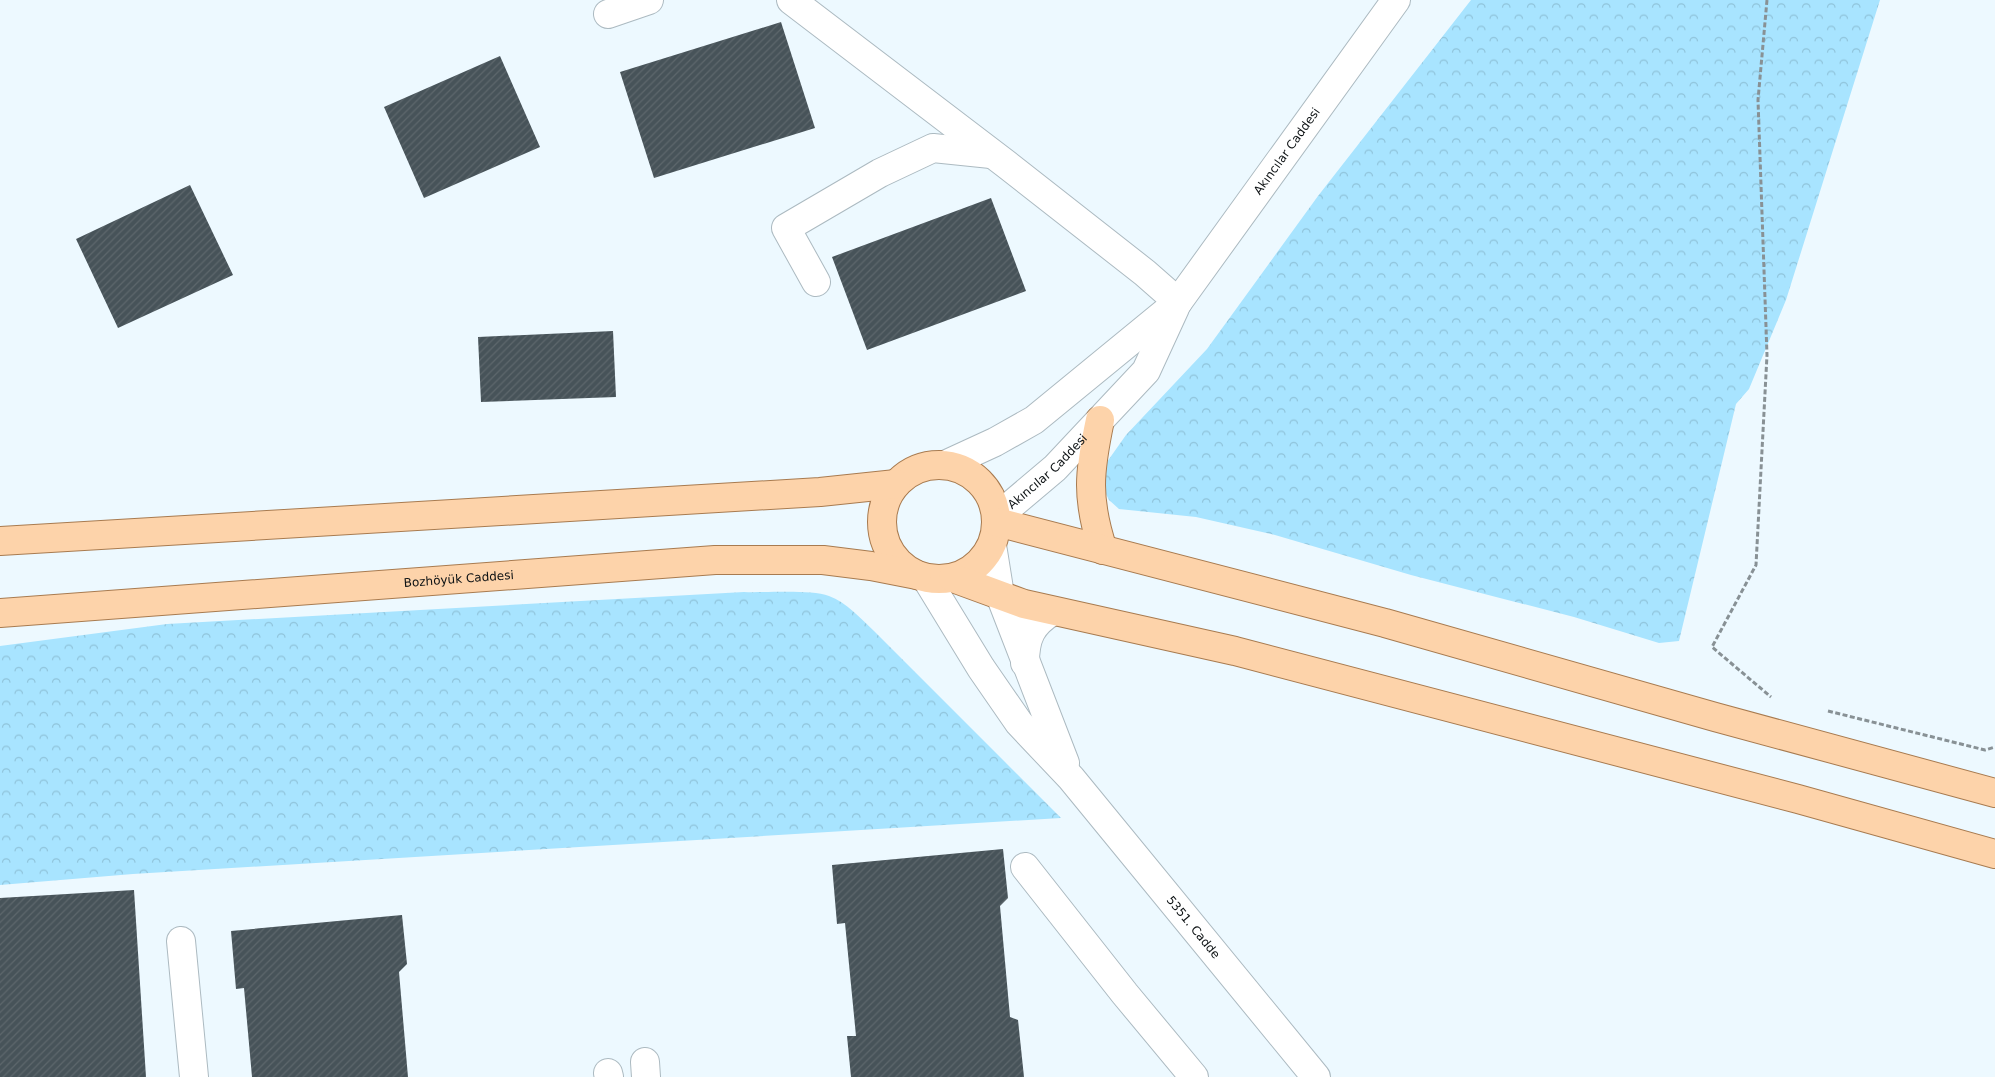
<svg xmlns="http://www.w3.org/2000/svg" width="1995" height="1077" viewBox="0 0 1995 1077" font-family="'DejaVu Sans',sans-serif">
	<defs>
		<pattern id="forest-crowns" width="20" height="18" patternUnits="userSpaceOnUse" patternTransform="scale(1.25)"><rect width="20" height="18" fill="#a8e4ff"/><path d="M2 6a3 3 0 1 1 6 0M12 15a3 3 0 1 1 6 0" fill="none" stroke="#8fc3da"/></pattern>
		<pattern id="building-hatch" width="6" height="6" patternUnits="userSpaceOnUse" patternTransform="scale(1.25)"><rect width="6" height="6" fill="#475359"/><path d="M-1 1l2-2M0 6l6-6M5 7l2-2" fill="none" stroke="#5d676c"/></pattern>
	</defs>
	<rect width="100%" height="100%" fill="#edf9ff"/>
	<!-- forest -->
	<path fill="url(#forest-crowns)" d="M1471 0H1880L1786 300 1749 389 1736 404 1679 641 1659 643 1574 617 1411 575 1275 535 1196 517 1119 509 1109 500 1103 488 1102 469 1126 435 1207 349 1318 196Z
		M744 592C765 593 810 589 829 596 846 602 861 619 874 631L1061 818 133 874 0 885V646L167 624Z"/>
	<!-- building -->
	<path fill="url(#building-hatch)" d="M781 22 815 128 654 178 620 72Z
		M500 56 540 147 424 198 384 107Z
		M190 185 233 275 118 328 76 239Z
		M991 198 1026 291 867 350 832 257Z
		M613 331 616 397 481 402 478 337Z
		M1003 849 1008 898 1000 906 1010 1017 1018 1020 1024 1077H851L847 1036H856L845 923 837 924 832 865Z
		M134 890 146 1077H0V898Z
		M402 915 407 964 399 972 408 1077H252L244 988 236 989 231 931Z"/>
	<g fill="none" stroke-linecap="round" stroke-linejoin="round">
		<!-- minor casing -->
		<g stroke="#acbac1" stroke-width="30">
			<g id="minor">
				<path d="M791 0 1006 164 1145 273 1178 302"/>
				<path d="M608 14 649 0"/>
				<path d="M816 282 786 228 880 173 933 148 991 154"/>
				<path id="s1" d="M945 465 995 442 1034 420 1178 302 1396 0"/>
				<path id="s2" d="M997 517 1055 468 1146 371 1175 308"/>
				<path d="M992 545 1000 595 1065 763"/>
				<path id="s3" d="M926 578 981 668 1019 723 1071 778 1316 1077"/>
				<path d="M1025 663C1025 638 1031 624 1053 611"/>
				<path d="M1025 867 1125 994 1194 1077"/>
				<path d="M181 941 194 1077"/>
				<path d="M645 1062 646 1077"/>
				<path d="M608 1073 609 1077"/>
			</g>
		</g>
		<!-- major casing -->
		<g stroke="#a87b50" stroke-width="30">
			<g id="major">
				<path d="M1100 420C1089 472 1086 498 1103 550"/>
				<circle cx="939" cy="522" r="57"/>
				<path d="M997 522 1385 623 1715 717 1995 793"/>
				<path d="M0 541 820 492 896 484"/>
				<path d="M953 578 1024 604 1235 651 1798 799 1995 854"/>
				<path id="s4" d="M0 613 715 560H823L871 566 917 575"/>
			</g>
		</g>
		<!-- path -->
		<path stroke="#889195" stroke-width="3" stroke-dasharray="5 2.5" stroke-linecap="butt" d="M1767 0 1758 100 1767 355 1756 565 1712 647 1771 697
			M1828 711 1985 750 1995 747"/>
		<!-- minor -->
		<use href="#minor" stroke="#fff" stroke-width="28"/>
		<!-- major -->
		<use href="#major" stroke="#fdd3aa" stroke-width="28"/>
	</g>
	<g text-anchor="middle" stroke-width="5" stroke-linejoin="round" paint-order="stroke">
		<!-- street labels -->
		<g font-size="12" fill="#0b1012" stroke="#fff">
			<text dy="4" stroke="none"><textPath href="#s1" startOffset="472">Akıncılar Caddesi</textPath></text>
			<text dy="4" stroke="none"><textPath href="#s2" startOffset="68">Akıncılar Caddesi</textPath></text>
			<text dy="4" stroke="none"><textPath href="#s4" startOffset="460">Bozhöyük Caddesi</textPath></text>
			<text dy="4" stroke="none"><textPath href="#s3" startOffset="441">5351. Cadde</textPath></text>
		</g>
	</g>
</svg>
